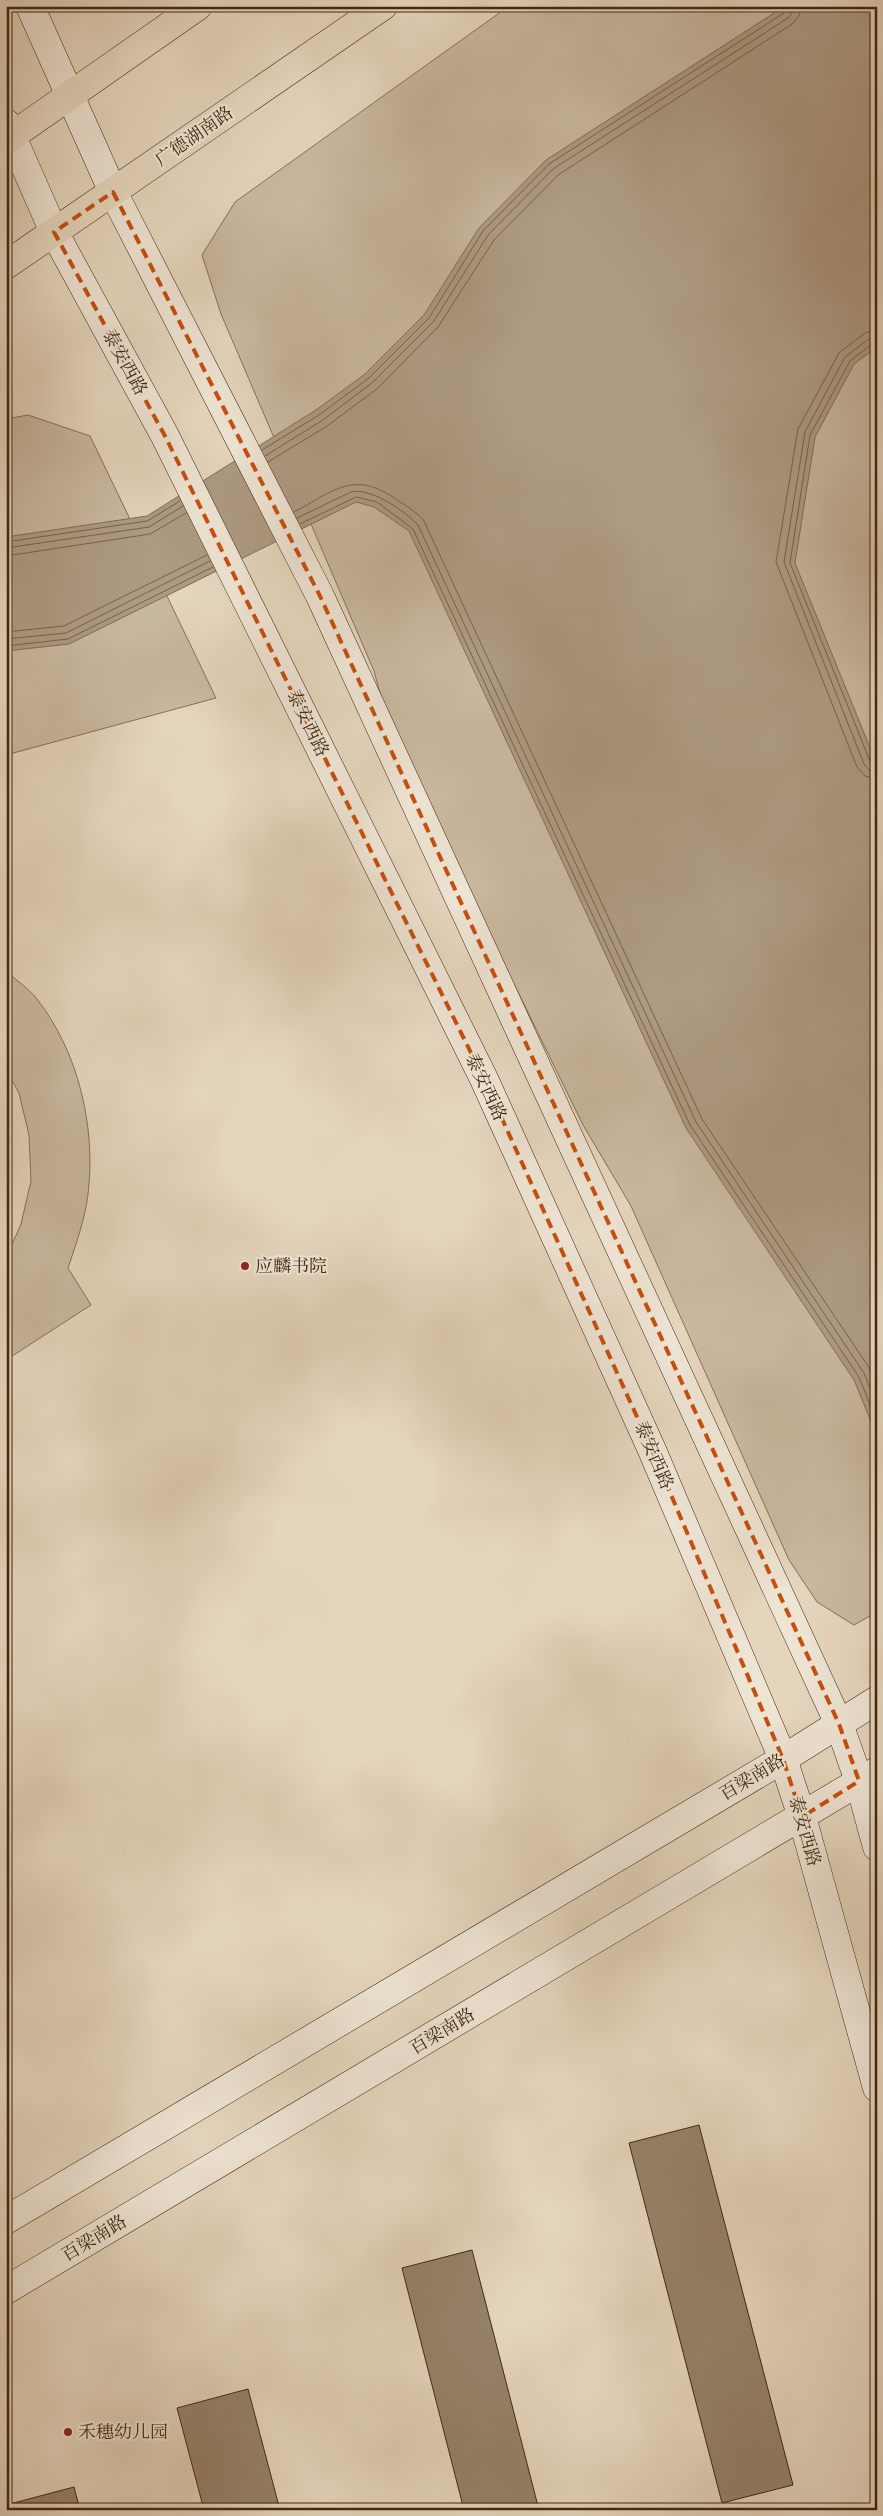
<svg xmlns="http://www.w3.org/2000/svg" width="883" height="2516" viewBox="0 0 883 2516" font-family="'IM FELL Great Primer','Noto Serif SC',serif">
	<rect width="100%" height="100%" fill="#e5d5bd"/>
	<filter id="stains"><feTurbulence type="fractalNoise" baseFrequency=".004" numOctaves="4"/><feColorMatrix values="0 0 0 0 .2 0 0 0 0 .09 0 0 0 0 .02 0 0 0 .5 -.17"/></filter>
	<radialGradient id="worn" r=".72"><stop offset=".6" stop-color="#630" stop-opacity="0"/><stop offset="1" stop-color="#630" stop-opacity=".3"/></radialGradient>
	<!-- green -->
	<path fill="#c9b8a0" stroke="#857058" d="M509 6H877V1612L854 1625 817 1602 789 1560 631 1206 583 1125 390 730 374 671 221 314 202 255 235 202Z
		M28 415 90 436 216 698 6 755V419Z
		M6 971C16 980 29 989 37 999 79 1053 96 1128 88 1194 85 1219 76 1244 68 1268L91 1305 6 1360V1258L21 1224 31 1181 29 1135 19 1093 6 1069Z"/>
	<!-- water -->
	<path fill="#ad9a82" stroke="#826c54" d="M785 6H877V347L854 364 815 437 795 563 877 765V1436L854 1380 686 1128 409 531 374 507 356 502 69 644 6 651V537L147 516 316 410 365 374 424 315 479 228 546 160Z"/>
	<g fill="none" stroke-linecap="round" stroke-linejoin="round">
		<!-- shore -->
		<path stroke="#776149" stroke-width="1" d="M877 329 865 333 839 353 798 429 776 562 857 767 865 776 877 779
			M877 337 869 339 845 357 805 432 784 562 864 764 869 770 877 771
			M877 343 872 344 850 361 810 435 790 563 870 761 877 765
			M262 450 319 415 369 378 429 318 483 231 549 164 784 13 787 6
			M265 456 323 420 373 382 434 321 488 235 553 169 788 18 792 13 793 6
			M268 462 327 426 378 388 438 327 494 240 558 175 792 24 799 16 801 6
			M294 512C334 491 354 469 397 500 406 506 417 512 424 521L702 1119 870 1369 877 1385
			M297 518 351 492C370 487 405 511 418 525L696 1122 864 1373 877 1405
			M300 524 356 497 377 502 413 529 690 1125 859 1377 877 1422
			M6 542 147 521 180 501
			M6 548 149 527 183 506
			M6 556 150 534 186 513
			M6 632 64 626 207 555
			M6 639 66 633 210 561
			M6 646 68 639 213 567"/>
	</g>
	<!-- building -->
	<path fill="#96826a" stroke="#412810" d="M699 2125 793 2485 722 2503 629 2143Z
		M472 2250 539 2510H464L402 2268Z
		M248 2389 280 2510H204L177 2408Z
		M74 2487 80 2510H6V2505Z"/>
	<g fill="none" stroke-linecap="round" stroke-linejoin="round">
		<!-- secondary casing -->
		<g stroke="#412810" stroke-width="29">
			<path id="secondary" d="M30 6 113 192 320 596 839 1724 859 1781 877 1847
				M6 123 54 232 165 436 484 1079 652 1450 783 1759 802 1817 877 2088
				M6 2220 783 1759 877 1700
				M6 2290 877 1771"/>
		</g>
		<!-- primary casing -->
		<g stroke="#412810" stroke-width="29">
			<path id="primary" d="M6 140 198 6
				M6 265 383 6"/>
		</g>
		<!-- secondary -->
		<use href="#secondary" stroke="#eee4d4" stroke-width="28"/>
		<!-- primary -->
		<use href="#primary" stroke="#e5d5bd" stroke-width="28"/>
	</g>
	<!-- marked area -->
	<path fill="none" stroke="#c74f0d" stroke-width="4" stroke-dasharray="10 6" stroke-linejoin="round" d="M113 192 320 596 839 1724 859 1781 802 1817 783 1759 652 1450 484 1079 165 436 54 232Z"/>
	<!-- markers -->
	<g fill="#8f2418" stroke="#eee4d4" stroke-width="2">
		<circle cx="245" cy="1266" r="5"/>
		<circle cx="68" cy="2432" r="5"/>
	</g>
	<g text-anchor="middle" stroke-width="4.5" stroke-linejoin="round" paint-order="stroke">
		<!-- street labels -->
		<g font-size="18" fill="#412810" stroke="#eee4d4">
			<text transform="translate(194 136) rotate(-35)" y="6">广德湖南路</text>
			<text transform="translate(125 362) rotate(61)" y="6">泰安西路</text>
			<text transform="translate(308 723) rotate(64)" y="6">泰安西路</text>
			<text transform="translate(486 1087) rotate(65)" y="6">泰安西路</text>
			<text transform="translate(654 1455) rotate(67)" y="6">泰安西路</text>
			<text transform="translate(752 1777) rotate(-31)" y="6">百梁南路</text>
			<text transform="translate(805 1831) rotate(74)" y="6">泰安西路</text>
			<text transform="translate(442 2031) rotate(-31)" y="6">百梁南路</text>
			<text transform="translate(94 2238) rotate(-31)" y="6">百梁南路</text>
		</g>
		<!-- poi labels -->
		<g font-size="18" fill="#412810" stroke="#eee4d4" text-anchor="start">
			<text x="255" y="1272">应麟书院</text>
			<text x="78" y="2438">禾穗幼儿园</text>
		</g>
	</g>
	<!-- margin -->
	<rect width="883" height="2516" fill="none" stroke="#e5d5bd" stroke-width="25"/>
	<rect x="8" y="8" width="868" height="2501" fill="none" stroke="#412810" stroke-width="2.5"/>
	<rect x="12" y="12" width="858" height="2491" fill="none" stroke="#412810"/>
	<rect width="100%" height="100%" filter="url(#stains)"/>
	<rect width="100%" height="100%" fill="url(#worn)"/>
</svg>
